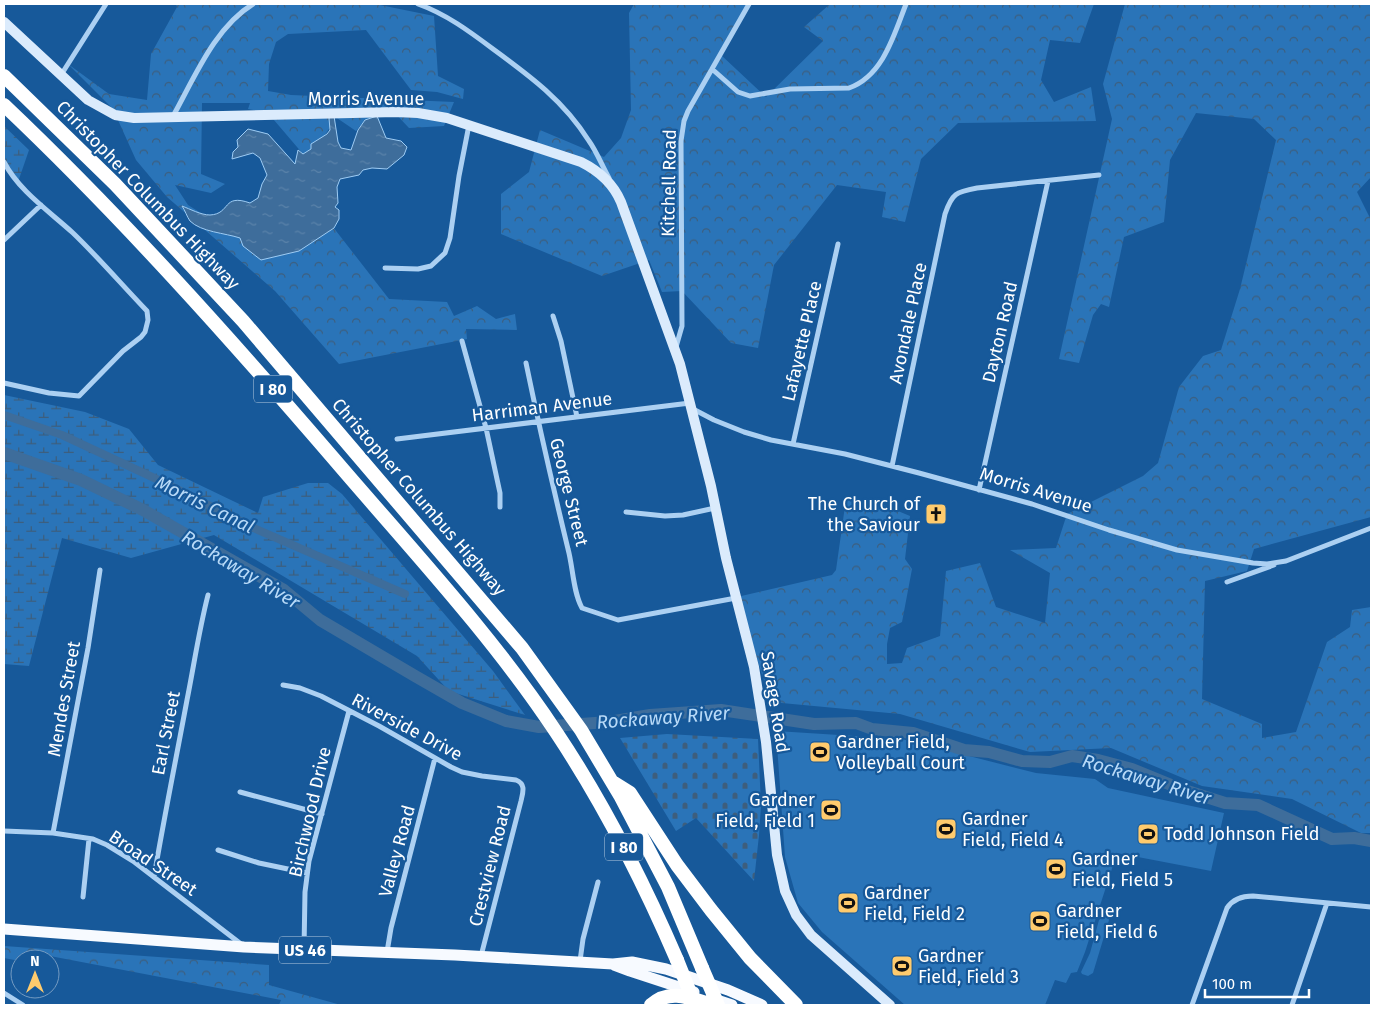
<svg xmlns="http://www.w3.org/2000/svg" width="1375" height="1009" viewBox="0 0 1375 1009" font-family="'Fira Sans',sans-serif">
	<defs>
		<pattern id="forest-crowns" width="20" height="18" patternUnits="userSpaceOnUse" patternTransform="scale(1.25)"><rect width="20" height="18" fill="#2a74b8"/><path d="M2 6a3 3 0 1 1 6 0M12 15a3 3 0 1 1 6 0" fill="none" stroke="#3d5e7d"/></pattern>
		<pattern id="wetland-marsh" width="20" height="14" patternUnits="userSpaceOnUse" patternTransform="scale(1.25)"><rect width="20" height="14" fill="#2a74b8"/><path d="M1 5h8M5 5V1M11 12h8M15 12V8" fill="none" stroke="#3d5e7d"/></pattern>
		<pattern id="cemetery-stones" width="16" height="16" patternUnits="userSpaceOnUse" patternTransform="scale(1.25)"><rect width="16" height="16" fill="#2a74b8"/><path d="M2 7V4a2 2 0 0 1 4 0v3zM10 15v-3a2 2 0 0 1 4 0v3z" fill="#3d5e7d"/></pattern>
		<pattern id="water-ripples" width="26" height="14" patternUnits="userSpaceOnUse" patternTransform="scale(1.25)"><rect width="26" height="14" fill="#3e6d9b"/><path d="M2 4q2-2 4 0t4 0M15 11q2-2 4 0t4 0" fill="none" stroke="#5b83aa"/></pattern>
	</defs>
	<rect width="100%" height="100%" fill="#17599a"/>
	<!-- green -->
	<path fill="#2a74b8" d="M776 731 902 739 1036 773 1095 779 1108 788 1224 813 1211 871 1117 853 1085 952 1077 972 1071 973 1066 983 1055 980 1045 1005H905L822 932 798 903 785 857Z
		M1103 917H1108L1109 920 1093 973 1088 976 1082 974 1081 972 1090 953 1099 920Z"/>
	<!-- forest -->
	<path fill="url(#forest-crowns)" d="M176 4H375L434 16 438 76 464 89 463 99 437 92 411 90 366 30 288 34 276 42 269 64 268 91 291 95 454 102 444 126 409 128 394 112 365 120 356 131 334 116C329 134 319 144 303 154L268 113 248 109 250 103H202L201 174 225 184 211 193 175 185 188 205 212 220 326 218 389 299 447 302 454 316 477 306 496 319 515 314 517 330 466 329 467 339 339 364 275 291 167 197 136 160 113 109 68 64 109 94 147 100 151 54 177 7Z
		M634 4H749L721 55 766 97 823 41 804 27 830 4H1094L1080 43 1050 40 1041 80 1054 102 1091 87 1096 121 958 123 921 159 905 222 882 217 886 192 837 185 774 265 758 348 731 343 682 291 662 292 649 260 602 276 501 234V194L529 172 540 130 604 157 621 138 631 110 629 13Z
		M1125 4H1371V177L1357 192 1371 220V517L1254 549 1247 571 1205 581 1202 699 1262 724V738L1296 732 1327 642 1350 627 1352 610 1371 607 1370 757 1371 758V833H1361L1292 799 1202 786 1111 748 1030 752 900 714 771 702 737 597 832 575 836 570 846 499 881 504 910 516 905 559 912 569 902 622 890 628 887 644V664L902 663 907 648 940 636 946 571 980 563 996 607 1045 623 1050 573 1010 550 1056 548 1067 514 1143 476 1158 463 1179 387 1203 356 1221 350 1240 289 1276 140 1254 119 1196 113 1170 160 1164 222 1124 237 1109 307 1101 304 1093 315 1079 363 1059 359 1112 119 1103 84Z
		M4 946 269 965V985L341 1005H279L281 1000 50 956V959H20V961L4 958Z"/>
	<!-- wetland -->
	<path fill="url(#wetland-marsh)" d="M4 126 29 150 18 182 4 165Z
		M4 395 85 412 129 429 158 465 258 513 263 497 308 483H328L342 494 493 671 525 715 449 691 417 656 214 535 131 558 62 538 29 666 4 664Z"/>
	<!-- cemetery -->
	<path fill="url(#cemetery-stones)" d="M667 734 758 739 761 806 759 835 754 881 696 818 676 831 620 738Z"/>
	<!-- water -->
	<path fill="url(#water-ripples)" stroke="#9eccf4" d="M334 116 338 142 341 148 351 150 358 130 365 120 377 116 386 138 401 141 407 147 404 155 387 169 372 168 363 170 359 175 340 179 337 187 338 203 335 207 339 210V219L334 228 299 251 261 260 243 246 240 238C225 233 201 232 190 221 187 217 185 210 182 206 190 209 201 215 210 215 231 214 222 193 250 203L258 198 262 184 267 175 260 158 253 153 232 159 233 152 238 147 237 140 248 129 268 134 295 164 298 150 303 154 311 149V144L327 134 330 130 329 118Z"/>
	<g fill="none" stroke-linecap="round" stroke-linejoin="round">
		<!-- canal -->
		<path stroke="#3e6d9b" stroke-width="8" d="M4 415 62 435 165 483 258 530 405 594"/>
		<!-- river -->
		<path stroke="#3e6d9b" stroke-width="12" d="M4 453 81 480 143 510 284 590 320 620 415 676 462 703 506 721 539 727 609 722 650 715 721 710 814 724 856 723 872 729 913 733 964 750 989 752 1022 761 1050 762 1072 756 1098 760 1132 769 1181 789 1225 803 1258 805 1332 839 1354 838 1371 841"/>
		<!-- street -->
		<path stroke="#acd0f2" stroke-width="5" d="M418 4C446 14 469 31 493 49 530 76 564 101 589 141 597 152 602 166 609 178
			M712 69 738 92 750 96 790 89 849 88C883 76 894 35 906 4
			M61 75 106 4
			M172 118C194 79 214 28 253 4
			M4 162C19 191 49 211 73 233 99 258 122 285 147 311L148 320 145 332 141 337 123 351 79 396 49 393 4 383
			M4 240 41 205
			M385 268 418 269 431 266 445 253 450 238 459 176 469 125
			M553 316 561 341 577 417
			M462 341 486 428 500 493V507
			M676 347 682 326 681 141 684 121 688 111 749 4
			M526 363C539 426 553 487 568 549 573 567 573 592 582 608L618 620 736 598
			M693 409 714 420 744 432 771 440 845 454 919 473 1032 504 1109 530 1177 550 1253 563 1267 564 1286 561 1371 528
			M397 439 690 403
			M793 444 838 244
			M892 466 945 214C952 193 956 192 977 188L1099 175
			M979 490 1048 181
			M626 512 665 516 683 515 715 508
			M1227 582 1274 565
			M283 685 300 688 321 696 379 726 451 767 462 772 482 776 516 780C526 784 523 792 521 801L481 956
			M240 792 322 814
			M4 831 53 833 93 839 107 845 133 861 241 944
			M53 833 88 648 100 570
			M218 850 259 863 307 873
			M154 877C164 818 176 759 187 700 194 665 199 630 208 595
			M83 897 89 839
			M304 949 305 892 309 861 349 711
			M387 952 391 928 435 758
			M580 961 583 939 598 882
			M4 993 23 1005
			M1192 1005 1227 908C1233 899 1242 896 1253 896L1371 907
			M1292 1005 1327 903"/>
		<!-- secondary -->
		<path stroke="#dbebfc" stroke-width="10" d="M4 22 88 100 115 115 134 118 396 112 418 113 447 118 581 162C599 171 613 183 621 202L680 364 711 486 726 558 754 667 766 742 777 855 785 891 796 915 811 935 890 1005"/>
		<!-- primary -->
		<path stroke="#f7faff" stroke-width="11" d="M4 929 244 947 455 955 613 964 632 962 666 969 728 990 762 1005
			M614 965 630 971 694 992
			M711 998 732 1005"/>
		<!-- highway -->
		<path stroke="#fff" stroke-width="14" d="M4 76 115 184 243 321 522 648 581 730 621 797 668 887 702 968
			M4 105C121 216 228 336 334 459 410 548 491 634 556 732 604 804 643 881 677 960
			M614 783 630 793 677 865 711 910 750 958 796 1005
			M651 1005C670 988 690 998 712 1005"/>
		<!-- highway-bridge -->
		<path stroke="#fff" stroke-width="14" d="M677 960 695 1005
			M702 968 718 1005"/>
	</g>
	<!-- icons -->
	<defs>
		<g id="church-square" transform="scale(1.125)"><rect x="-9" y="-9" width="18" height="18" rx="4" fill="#ffcb6d" stroke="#17599a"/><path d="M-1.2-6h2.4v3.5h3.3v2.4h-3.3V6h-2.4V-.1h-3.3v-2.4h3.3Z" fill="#111"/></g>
		<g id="stadium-square" transform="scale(1.125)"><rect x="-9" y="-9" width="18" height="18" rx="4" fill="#ffcb6d" stroke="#17599a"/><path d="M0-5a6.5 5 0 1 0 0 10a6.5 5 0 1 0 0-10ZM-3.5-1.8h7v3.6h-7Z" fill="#111"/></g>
	</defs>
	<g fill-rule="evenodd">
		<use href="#church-square" x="936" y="514"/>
		<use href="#stadium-square" x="820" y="752"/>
		<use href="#stadium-square" x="831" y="810"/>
		<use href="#stadium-square" x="946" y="829"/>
		<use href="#stadium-square" x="1148" y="834"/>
		<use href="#stadium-square" x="1056" y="869"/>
		<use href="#stadium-square" x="848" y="903"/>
		<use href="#stadium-square" x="1040" y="921"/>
		<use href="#stadium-square" x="902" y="966"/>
	</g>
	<g text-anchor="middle" stroke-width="4.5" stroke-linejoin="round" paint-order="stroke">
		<!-- shield labels -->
		<g fill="#17599a" stroke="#b9cde1" stroke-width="1">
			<rect x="254" y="375.5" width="38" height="27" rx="4"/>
			<rect x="605" y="833.5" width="38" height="27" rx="4"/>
			<rect x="279" y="936.5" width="52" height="27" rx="4"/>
		</g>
		<g font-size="16" font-weight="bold" fill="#fff">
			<text x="273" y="395">I 80</text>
			<text x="624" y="853">I 80</text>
			<text x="305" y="956">US 46</text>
		</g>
		<!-- street labels -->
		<g font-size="18" fill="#fff" stroke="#17599a">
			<text x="366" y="105">Morris Avenue</text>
			<text transform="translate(669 183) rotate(-89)" y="6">Kitchell Road</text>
			<text transform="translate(148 195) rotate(46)" y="6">Christopher Columbus Highway</text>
			<text transform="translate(908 323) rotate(-78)" y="6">Avondale Place</text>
			<text transform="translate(1000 332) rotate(-77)" y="6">Dayton Road</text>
			<text transform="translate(802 341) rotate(-77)" y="6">Lafayette Place</text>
			<text transform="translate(542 407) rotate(-7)" y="6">Harriman Avenue</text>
			<text transform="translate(1036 490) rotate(17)" y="6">Morris Avenue</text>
			<text transform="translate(569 492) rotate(76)" y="6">George Street</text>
			<text transform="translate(419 497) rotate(49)" y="6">Christopher Columbus Highway</text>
			<text transform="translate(64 699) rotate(-80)" y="6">Mendes Street</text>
			<text transform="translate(775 702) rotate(81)" y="6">Savage Road</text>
			<text transform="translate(407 727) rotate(28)" y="6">Riverside Drive</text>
			<text transform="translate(166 733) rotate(-79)" y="6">Earl Street</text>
			<text transform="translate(310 812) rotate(-77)" y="6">Birchwood Drive</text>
			<text transform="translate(397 851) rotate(-75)" y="6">Valley Road</text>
			<text transform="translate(153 863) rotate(34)" y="6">Broad Street</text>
			<text transform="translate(490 866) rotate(-76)" y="6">Crestview Road</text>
		</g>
		<!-- poi labels -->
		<g font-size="18" fill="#fff" stroke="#17599a" text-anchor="start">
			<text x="920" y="510" text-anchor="end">The Church of<tspan x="920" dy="21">the Saviour</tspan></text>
			<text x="836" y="748">Gardner Field,<tspan x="836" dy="21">Volleyball Court</tspan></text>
			<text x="815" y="806" text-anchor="end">Gardner<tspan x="815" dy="21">Field, Field 1</tspan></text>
			<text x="962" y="825">Gardner<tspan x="962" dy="21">Field, Field 4</tspan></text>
			<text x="1164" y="840">Todd Johnson Field</text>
			<text x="1072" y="865">Gardner<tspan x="1072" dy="21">Field, Field 5</tspan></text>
			<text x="864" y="899">Gardner<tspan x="864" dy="21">Field, Field 2</tspan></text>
			<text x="1056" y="917">Gardner<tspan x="1056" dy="21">Field, Field 6</tspan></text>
			<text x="918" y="962">Gardner<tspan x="918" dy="21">Field, Field 3</tspan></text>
		</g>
		<!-- water labels -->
		<g font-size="19" font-style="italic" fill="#b8daf8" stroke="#17599a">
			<text transform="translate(205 504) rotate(26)" y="7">Morris Canal</text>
			<text transform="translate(241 569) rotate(31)" y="7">Rockaway River</text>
			<text transform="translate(663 717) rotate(-4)" y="7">Rockaway River</text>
			<text transform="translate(1147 779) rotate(17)" y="7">Rockaway River</text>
		</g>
	</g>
	<!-- border -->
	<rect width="1375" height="1009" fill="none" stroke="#ffffff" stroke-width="10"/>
	<!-- north arrow -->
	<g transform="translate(35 974)"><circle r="24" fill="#17599a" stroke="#749bc2"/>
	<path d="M0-4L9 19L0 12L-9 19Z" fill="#ffcb6d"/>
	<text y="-8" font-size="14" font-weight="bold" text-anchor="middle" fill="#ffffff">N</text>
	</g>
	<!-- scale -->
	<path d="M1205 989v8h104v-8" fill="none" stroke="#ffffff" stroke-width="2.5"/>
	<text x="1212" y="989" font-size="15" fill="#ffffff" stroke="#17599a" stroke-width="4" paint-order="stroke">100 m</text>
</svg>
